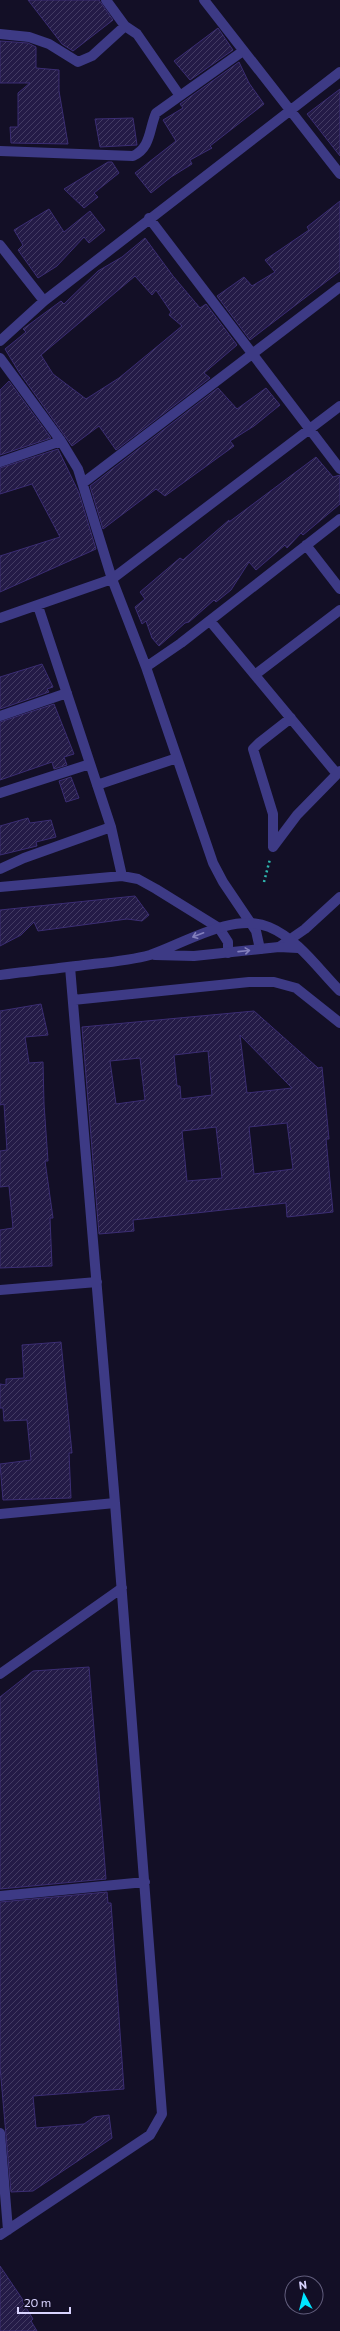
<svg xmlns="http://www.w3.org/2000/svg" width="340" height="2331" viewBox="0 0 340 2331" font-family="Commissioner,sans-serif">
	<defs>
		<pattern id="building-hatch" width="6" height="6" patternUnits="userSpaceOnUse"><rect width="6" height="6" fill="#241b47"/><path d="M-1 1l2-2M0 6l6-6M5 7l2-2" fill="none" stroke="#433b63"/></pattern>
	</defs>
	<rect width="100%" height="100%" fill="#130f26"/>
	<!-- building -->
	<path fill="url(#building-hatch)" stroke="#3b2d73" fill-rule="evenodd" d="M28 0H99L113 20 73 51 62 44Z
		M218 28 233 50 190 80 174 61Z
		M0 41 28 43 36 47V68L59 70V91L68 144 11 143 10 127H18V93L30 83H0Z
		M239 62 249 83 264 104 210 146 212 148 190 160 192 164 171 177 151 193 135 173 176 141 163 120 183 108 180 104Z
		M340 89V156L307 114Z
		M133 118 137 145 100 147 95 119Z
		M108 162H112L119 173 94 193 98 197 84 208 64 189Z
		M340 201V271L250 340 217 296 244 277 252 286 275 272 265 260 309 230 307 227Z
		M49 209 64 232 90 211 105 230 89 243 84 237 57 266 38 278 18 250 23 245 14 230Z
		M145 238 173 276 200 308 206 304 237 345 204 373 210 378 116 450 99 426 72 446 19 372 5 349 26 332 23 329 61 301 64 304 98 271 122 257ZM135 276 152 295 156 290 171 312 169 315 182 326 119 378 86 399 53 374 41 355Z
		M9 381 51 438 0 455V390Z
		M218 388 237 409 266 388 280 405 254 426 230 441 234 446 165 496 156 489 103 529 90 486Z
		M58 449 79 493 96 549 0 592V556L60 537 32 484 0 494V468Z
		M316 457 333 477 340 475V504L303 535 301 533 287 548 285 545 256 570 249 562 231 590 216 602 214 600 189 622 185 623 159 646 152 638 146 621 142 624 135 607 145 599 140 592 180 558 183 560 229 520V522Z
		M42 664 53 687 47 689 49 692 0 709V677Z
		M54 704 74 754 64 757 67 765 54 769 52 762 0 780V722Z
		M71 777 79 798 66 802 59 781Z
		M28 818 30 823 51 820 56 837 36 842 37 846 0 855V826Z
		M135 896 149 915 142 921 127 919 38 931 34 922 21 935 0 946V910Z
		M41 1004 48 1035 25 1037 29 1063 43 1062 44 1104 48 1161H45L53 1218H50L52 1266 0 1268V1230L13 1228 9 1186 0 1187V1151L7 1150 4 1104 0 1105V1011Z
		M254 1011 318 1068 322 1067 329 1139H326L333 1212 287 1217 286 1203 133 1220 134 1231 99 1234 82 1027ZM240 1035 292 1088 247 1093ZM208 1051 212 1095 181 1099 180 1086H177L174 1055ZM140 1058 145 1100 116 1104 110 1061ZM287 1123 293 1169 254 1174 249 1127ZM216 1127 222 1178 187 1181 182 1131Z
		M61 1342 72 1453H69L71 1498 3 1500 0 1464 31 1460 27 1420 4 1421 3 1408H0V1384L6 1385V1379L24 1378 22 1345Z
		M89 1667 106 1879 0 1889V1697L33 1671Z
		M107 1892 108 1903H111L124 2089 33 2096 36 2128 84 2124 94 2117 109 2115 112 2138 33 2191 11 2192 0 2067V1902Z
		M0 2266 23 2300 22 2301 33 2319 31 2321 37 2331H0Z"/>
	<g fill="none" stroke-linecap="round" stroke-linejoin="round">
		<!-- path -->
		<path stroke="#2fb8b0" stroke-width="2.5" stroke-dasharray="2 3" stroke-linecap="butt" d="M264 882 270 859"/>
		<!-- minor -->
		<path stroke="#3d3a85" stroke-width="10" d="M106 0 125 26 137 34 180 96
			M204 0 340 174
			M0 34 29 37 49 44 78 62 92 56 125 26
			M0 151 133 156C151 148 149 129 156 113L243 51
			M149 218 340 469
			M0 245 44 301
			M0 341 44 301 340 72
			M0 358 61 441 78 469 112 579 146 667 213 863 223 882 256 931 260 949
			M0 462 61 441
			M83 483 340 287
			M306 545 340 589
			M38 606 111 827 122 876
			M0 618 112 579 340 406
			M210 621 337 774
			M146 667 181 643 340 519
			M256 674 340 610
			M0 716 67 693
			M97 785 177 758
			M0 793 90 764
			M273 847V814L253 749 259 743 291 718
			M273 847 297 815 340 771
			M0 869 24 858 111 827
			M0 887 122 876 138 879 156 889 219 928 228 942V953
			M279 947 305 929 340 897
			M73 1000 249 982H274L296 988 340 1023
			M0 1290 97 1282
			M0 1514 115 1503 70 967
			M0 1674 122 1588
			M0 1896 145 1882
			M0 2133 8 2230
			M0 2235 150 2135 162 2114 115 1503"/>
		<!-- tertiary -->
		<path stroke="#3d3a85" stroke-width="10" d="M155 955 194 956 279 947 298 948
			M0 975C31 971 62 968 93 964 112 962 132 960 150 955 183 944 233 912 269 927 298 939 319 970 340 991"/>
	</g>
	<!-- one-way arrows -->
	<defs><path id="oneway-shaft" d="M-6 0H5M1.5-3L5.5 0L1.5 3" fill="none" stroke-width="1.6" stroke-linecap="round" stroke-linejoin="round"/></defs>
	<g stroke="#837fbc">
		<use href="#oneway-shaft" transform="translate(198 935) rotate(159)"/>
		<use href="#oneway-shaft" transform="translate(244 951) rotate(-6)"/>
	</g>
	<!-- north arrow -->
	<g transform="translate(304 2295) rotate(353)"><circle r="19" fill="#130f26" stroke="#625e7d"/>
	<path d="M0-3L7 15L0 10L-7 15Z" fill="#00e5ff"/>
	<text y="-6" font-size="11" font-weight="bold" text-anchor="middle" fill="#d9d4ff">N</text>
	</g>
	<!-- scale -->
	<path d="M18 2307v6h52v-6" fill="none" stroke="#d9d4ff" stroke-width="2"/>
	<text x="24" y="2307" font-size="12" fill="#d9d4ff" stroke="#130f26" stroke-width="3" paint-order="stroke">20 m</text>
</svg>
